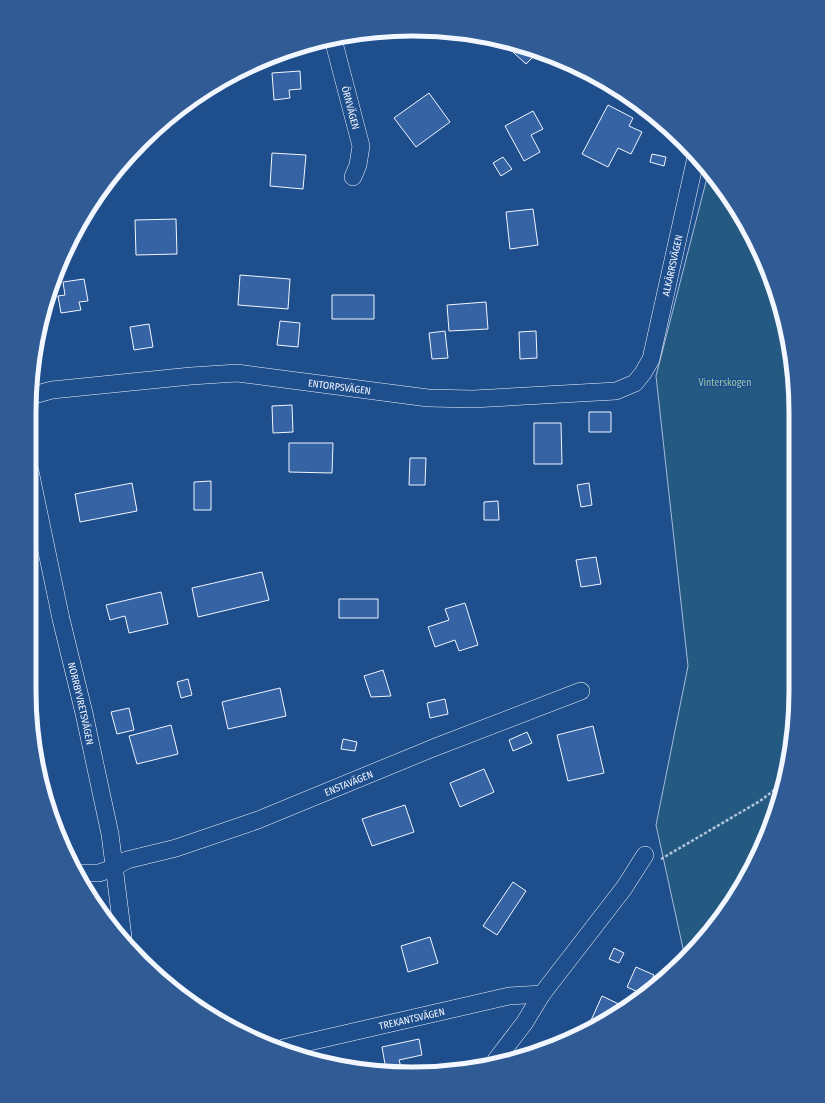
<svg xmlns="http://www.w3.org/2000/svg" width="825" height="1103" viewBox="0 0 825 1103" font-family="'Fira Sans Condensed',sans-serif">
	<rect width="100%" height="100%" fill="#1f4e8c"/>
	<!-- park -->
	<path fill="#245a82" stroke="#a8bbd7" d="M709 170 717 179 767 266 793 362 795 716 776 814 745 882 701 944 682 961 684 953 656 825 688 666 656 376Z"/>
	<!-- building -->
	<path fill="#3563a3" stroke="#f2f6ff" d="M502 42 536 49 539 51 526 64Z
		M269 59V64L259 63Z
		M300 71 301 89 289 90 290 98 274 100 272 73Z
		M429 93 450 122 416 147 394 118Z
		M608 105 633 118 629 126 642 132 631 154 618 148 608 167 582 154Z
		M533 111 543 129 531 135 540 152 524 161 505 126Z
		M272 153 306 155 303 189 270 186Z
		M652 154 666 157 664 166 650 162Z
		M503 157 512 169 501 176 493 163Z
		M533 209 538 245 510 249 506 212Z
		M176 219 177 254 136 255 135 220Z
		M240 275 290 279 288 309 238 305Z
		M84 279 88 301 79 302 81 310 61 313 58 296 65 295 63 282Z
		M332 295H374V319H332Z
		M486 302 488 329 449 331 447 305Z
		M280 321 300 323 298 347 277 345Z
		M149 324 153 347 134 350 130 327Z
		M445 331 448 358 432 359 429 333Z
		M536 331 537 358 520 359 519 332Z
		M292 405 293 432 273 433 272 406Z
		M589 412H611V432H589Z
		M534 423H561L562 464H534Z
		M289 443H333L332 473 289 472Z
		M410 458H426L425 485H409Z
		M211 481V510H194V482Z
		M132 483 137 511 80 522 75 494Z
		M589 483 592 505 581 507 577 485Z
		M498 501 499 520H484V502Z
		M596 557 601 584 581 587 576 560Z
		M262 572 269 600 198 617 192 588Z
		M161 592 168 624 129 633 125 616 110 620 106 605Z
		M339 599H378V618H339Z
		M465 603 478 645 459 651 455 640 435 647 428 627 449 620 445 609Z
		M383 670 391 696 371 697 364 676Z
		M188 679 192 695 181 698 177 682Z
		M280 688 286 716 228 729 222 702Z
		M445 699 448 714 430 718 427 703Z
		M129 708 134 730 117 734 111 712Z
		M171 725 178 754 137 764 129 736Z
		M593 726 604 773 568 781 557 735Z
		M527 732 532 743 513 751 509 740Z
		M343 739 357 742 355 751 341 749Z
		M484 769 494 792 460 807 450 783Z
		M405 805 414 832 372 846 362 819Z
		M513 882 526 891 497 935 483 926Z
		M430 937 438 963 408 972 401 946Z
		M614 948 624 953 619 963 609 959Z
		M636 967 654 975 645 995 627 987Z
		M602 996 625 1007 589 1027H588Z
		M419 1039 422 1055 399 1060 402 1071 386 1070 382 1047Z"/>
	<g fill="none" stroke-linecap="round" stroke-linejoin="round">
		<!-- minor casing -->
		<g stroke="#f2f6ff" stroke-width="18">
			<g id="minor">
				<path id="s1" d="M333 39 361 146 358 165 353 177"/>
				<path id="s2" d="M30 396 52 390 191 376 237 373 428 398 473 399 616 391 635 383 643 373 651 359 696 157"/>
				<path id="s3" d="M30 471 61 619 84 713 110 834 123 937"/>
				<path id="s4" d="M77 873H99L113 868 127 860 176 848 258 820 433 748 581 691"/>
				<path id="s5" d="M283 1048 509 996 542 994 624 888 645 855"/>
				<path d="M496 1060 525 1022 542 994"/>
			</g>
		</g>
		<!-- path -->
		<path stroke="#b3c4dc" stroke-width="2.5" stroke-dasharray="3 2" stroke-linecap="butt" d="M661 859 760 801 782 784"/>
		<!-- minor -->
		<use href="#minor" stroke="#1f4e8c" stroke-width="17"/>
	</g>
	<g text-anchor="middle" stroke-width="3" stroke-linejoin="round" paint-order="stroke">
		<!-- street labels -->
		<g font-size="10" fill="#f2f6ff" stroke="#1f4e8c">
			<text dy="4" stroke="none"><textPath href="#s1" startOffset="71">ÖRNVÄGEN</textPath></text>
			<text dy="4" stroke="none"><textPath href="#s2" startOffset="735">ALKÄRRSVÄGEN</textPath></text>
			<text dy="4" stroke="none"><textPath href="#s2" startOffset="312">ENTORPSVÄGEN</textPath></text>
			<text dy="4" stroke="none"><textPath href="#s3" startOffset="238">NORRBYVRETSVÄGEN</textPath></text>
			<text dy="4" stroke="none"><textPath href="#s4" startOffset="288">ENSTAVÄGEN</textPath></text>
			<text dy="4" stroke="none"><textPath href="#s5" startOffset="132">TREKANTSVÄGEN</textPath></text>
		</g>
		<!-- park labels -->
		<g font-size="10" fill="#97c8a6" stroke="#1f4e8c">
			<text x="725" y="386">Vinterskogen</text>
		</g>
	</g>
	<!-- crop -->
	<path d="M0 0H825V1103H0ZM412 36H413A376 376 0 0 1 789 412V691A376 376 0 0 1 413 1067H412A376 376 0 0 1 36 691V412A376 376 0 0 1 412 36Z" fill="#305b95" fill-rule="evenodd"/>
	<path fill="none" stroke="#f2f6ff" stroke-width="5" d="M412 36H413A376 376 0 0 1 789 412V691A376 376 0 0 1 413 1067H412A376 376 0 0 1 36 691V412A376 376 0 0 1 412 36Z"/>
</svg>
